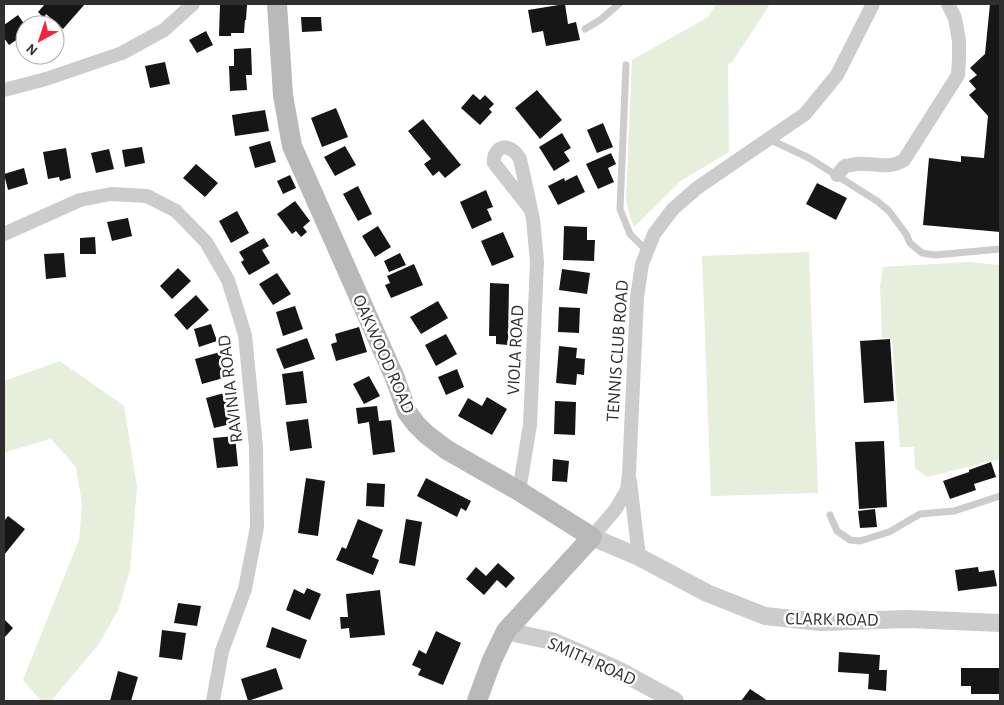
<svg xmlns="http://www.w3.org/2000/svg" width="1004" height="705" viewBox="0 0 1004 705" font-family="'Alegreya Sans',sans-serif">
	<rect width="100%" height="100%" fill="#fff"/>
	<!-- green -->
	<path fill="#e6eedc" d="M716 4H770L732 62 728 64 729 152 682 180 634 227 630 218 626 199 632 60 708 17Z
		M809 252 818 493 711 496 702 256Z
		M968 262 1000 265V459L927 477 915 468 914 447H900L892 338H882L880 286 883 267Z
		M60 361 124 406 137 487 130 569 119 608 99 644 51 701H41L23 680 79 540 82 504 76 467 51 439 9 451 4 454V381Z"/>
	<!-- building -->
	<path fill="#161616" d="M45 4H85L63 29 46 14 44 18 38 12Z
		M220 4H247L246 20H245L244 33H231V36H219Z
		M565 4 568 24 576 22 580 40 546 46 543 31 532 33 528 10Z
		M990 4H1000V232L923 225 929 158 961 162V156L984 158 988 116 969 95 976 89 969 81 977 75 970 68 985 54Z
		M18 15 25 25V34L9 45 4 38V25Z
		M301 17H321L322 31 302 32Z
		M206 31 213 45 197 53 189 40Z
		M251 48 252 75H246L247 90 230 91 229 66H234V49Z
		M165 62 170 84 150 88 145 66Z
		M537 90 562 120 540 139 515 108Z
		M473 94 480 100 485 95 494 104 489 109 492 112 480 125 461 108Z
		M336 108 348 137 322 147 311 118Z
		M265 110 269 131 235 136 232 115Z
		M423 119 461 165 445 178 439 171 433 176 424 164 431 159 408 131Z
		M603 123 613 147 597 153 587 130Z
		M562 133 571 148 564 152 570 161 554 171 539 147Z
		M270 141 276 162 255 168 249 147Z
		M345 146 356 165 335 176 324 157Z
		M142 147 145 163 125 167 122 150Z
		M66 148 71 178 60 181 59 177 48 179 43 152Z
		M109 149 114 169 96 173 91 153Z
		M611 153 616 164 608 168 614 182 598 189 586 164Z
		M196 164 218 183 205 197 183 178Z
		M24 168 28 184 8 190 4 174Z
		M290 175 296 188 283 194 277 181Z
		M577 175 585 192 558 205 548 186 564 178 565 181Z
		M817 183 847 198 836 220 806 204Z
		M358 186 372 214 358 221 343 194Z
		M486 190 493 207 487 209 492 220 472 229 460 202Z
		M295 201 310 221 303 227 307 232 301 237 296 231 292 234 277 214Z
		M237 211 249 233 231 243 219 221Z
		M128 218 132 236 112 241 107 222Z
		M378 226 391 247 375 257 362 236Z
		M564 226 587 227V240H595L594 261 563 260Z
		M503 232 514 257 492 266 481 241Z
		M95 237 96 254H80V238Z
		M264 238 269 246 262 250 270 263 249 275 241 262 244 260 239 252Z
		M64 253 66 277 46 279 44 254Z
		M400 253 406 265 389 272 384 261Z
		M414 264 423 285 391 298 385 285 390 283 387 276Z
		M178 268 191 281 172 299 160 286Z
		M562 269 590 273 587 294 559 290Z
		M277 273 291 294 273 305 259 284Z
		M490 283 509 284 508 345 496 344V336H489Z
		M196 295 209 310 187 330 174 315Z
		M438 301 448 318 421 334 410 317Z
		M295 306 303 329 283 336 276 312Z
		M559 307 580 308 579 333 558 332Z
		M211 324 217 341 199 347 194 329Z
		M359 327 367 352 336 361 331 344 337 342 335 334Z
		M446 334 457 354 436 366 425 345Z
		M307 338 315 359 284 369 276 349Z
		M890 339 894 401 864 403 860 341Z
		M559 346 577 348 576 358 585 359 584 375 577 374 576 385 556 383Z
		M220 352 227 377 202 384 195 359Z
		M457 369 464 387 446 395 438 377Z
		M303 371 307 403 286 405 282 374Z
		M369 376 380 396 364 404 353 384Z
		M228 392 235 423 214 428 206 398Z
		M487 397 507 409 492 435 458 416 468 398 482 406Z
		M555 401 576 402 575 435 554 434Z
		M377 406 379 421 391 420 395 452 373 455 369 422 358 424 356 408Z
		M308 419 312 448 290 451 286 422Z
		M235 436 238 466 217 468 213 438Z
		M884 441 887 507 859 509 855 442Z
		M553 459 569 461 567 482 552 481Z
		M991 462 996 477 974 484 976 490 950 499 943 481 969 472V470Z
		M306 478 325 481 318 536 298 533Z
		M426 478 471 501 466 511 461 508 457 517 417 496Z
		M367 483 385 484 384 507 366 506Z
		M875 509 877 527 860 528 858 511Z
		M8 516 25 529 4 555V521Z
		M358 519 383 530 372 557 379 560 373 575 336 560 342 547 346 549Z
		M406 519 422 522 415 566 399 563Z
		M498 563 515 578 506 588 497 580 484 595 466 579 476 567 486 576Z
		M978 567 979 572 994 570 997 586 958 591 955 570Z
		M307 588 321 594 310 620 286 610 294 589 304 594Z
		M380 590 385 635 350 638 349 628 341 629 340 617H348L346 594Z
		M178 603 201 606 197 626 174 623Z
		M4 619 13 628 4 638Z
		M272 627 307 640 300 659 266 647Z
		M162 630 186 633 182 660 159 657Z
		M436 631 461 643 443 685 418 675 421 669 412 665 419 650 426 654Z
		M839 652 880 655 879 670H887L886 691 868 689 869 674 838 672Z
		M276 668 283 689 248 701 241 679Z
		M961 668H1000V694H971V686H961Z
		M118 671 138 677 131 701H110Z
		M750 689 768 701H741Z"/>
	<g fill="none" stroke-linecap="round" stroke-linejoin="round">
		<!-- service -->
		<path stroke="#ccc" stroke-width="7" d="M585 29 600 20 619 4
			M626 65 620 209 630 234 647 251
			M769 139 809 158 877 201 889 211 906 234 910 243 922 253 935 255 1000 249
			M830 515 837 531 850 540 860 541 889 532 920 514 954 511 1000 496"/>
		<!-- minor -->
		<path stroke="#ccc" stroke-width="14" d="M4 90 46 79 122 53 164 30 193 4
			M837 175 845 166C852 165 858 163 865 164 881 164 889 169 904 160L958 75 959 58V41L955 18 948 4
			M4 234 80 200 111 194 147 196 176 211 206 242 228 280 245 335 256 447 257 527 245 589 222 651 213 701
			M630 481 639 557
			M519 491 530 425 537 262 533 219 520 159C518 156 516 152 512 150 501 143 493 152 494 163L531 210
			M592 537 615 510 627 490 629 474 637 297 642 264 654 234 673 209 697 188 805 114 837 75 873 4"/>
		<!-- tertiary -->
		<path stroke="#ccc" stroke-width="18" d="M592 537 639 557 707 593 765 616 821 622 908 619 1000 623
			M506 631 552 641 618 670 675 701"/>
		<!-- secondary -->
		<path stroke="#b9b9b9" stroke-width="20" d="M277 4 283 95 292 146 395 378 407 412 416 424 426 434 447 450 519 491 592 537 506 631 492 660 477 701"/>
	</g>
	<g text-anchor="middle" stroke-width="5" stroke-linejoin="round" paint-order="stroke">
		<!-- street labels -->
		<g font-size="18" fill="#2f2f2f" stroke="#fff">
			<text transform="translate(515 350) rotate(-87)" y="6">VIOLA ROAD</text>
			<text transform="translate(617 351) rotate(-86)" y="6">TENNIS CLUB ROAD</text>
			<text transform="translate(384 354) rotate(66)" y="6">OAKWOOD ROAD</text>
			<text transform="translate(230 389) rotate(-97)" y="6">RAVINIA ROAD</text>
			<text transform="translate(832 619) rotate(1)" y="6">CLARK ROAD</text>
			<text transform="translate(592 661) rotate(24)" y="6">SMITH ROAD</text>
		</g>
	</g>
	<!-- border -->
	<rect width="1004" height="705" fill="none" stroke="#2f2f2f" stroke-width="10"/>
	<!-- north arrow -->
	<g transform="translate(40 40) rotate(220)"><circle r="24" fill="#ffffff" stroke="#acacac"/>
	<path d="M0-4L9 19L0 12L-9 19Z" fill="#f3243b"/>
	<text y="-8" font-size="14" font-weight="bold" text-anchor="middle" fill="#2f2f2f">N</text>
	</g>
</svg>
